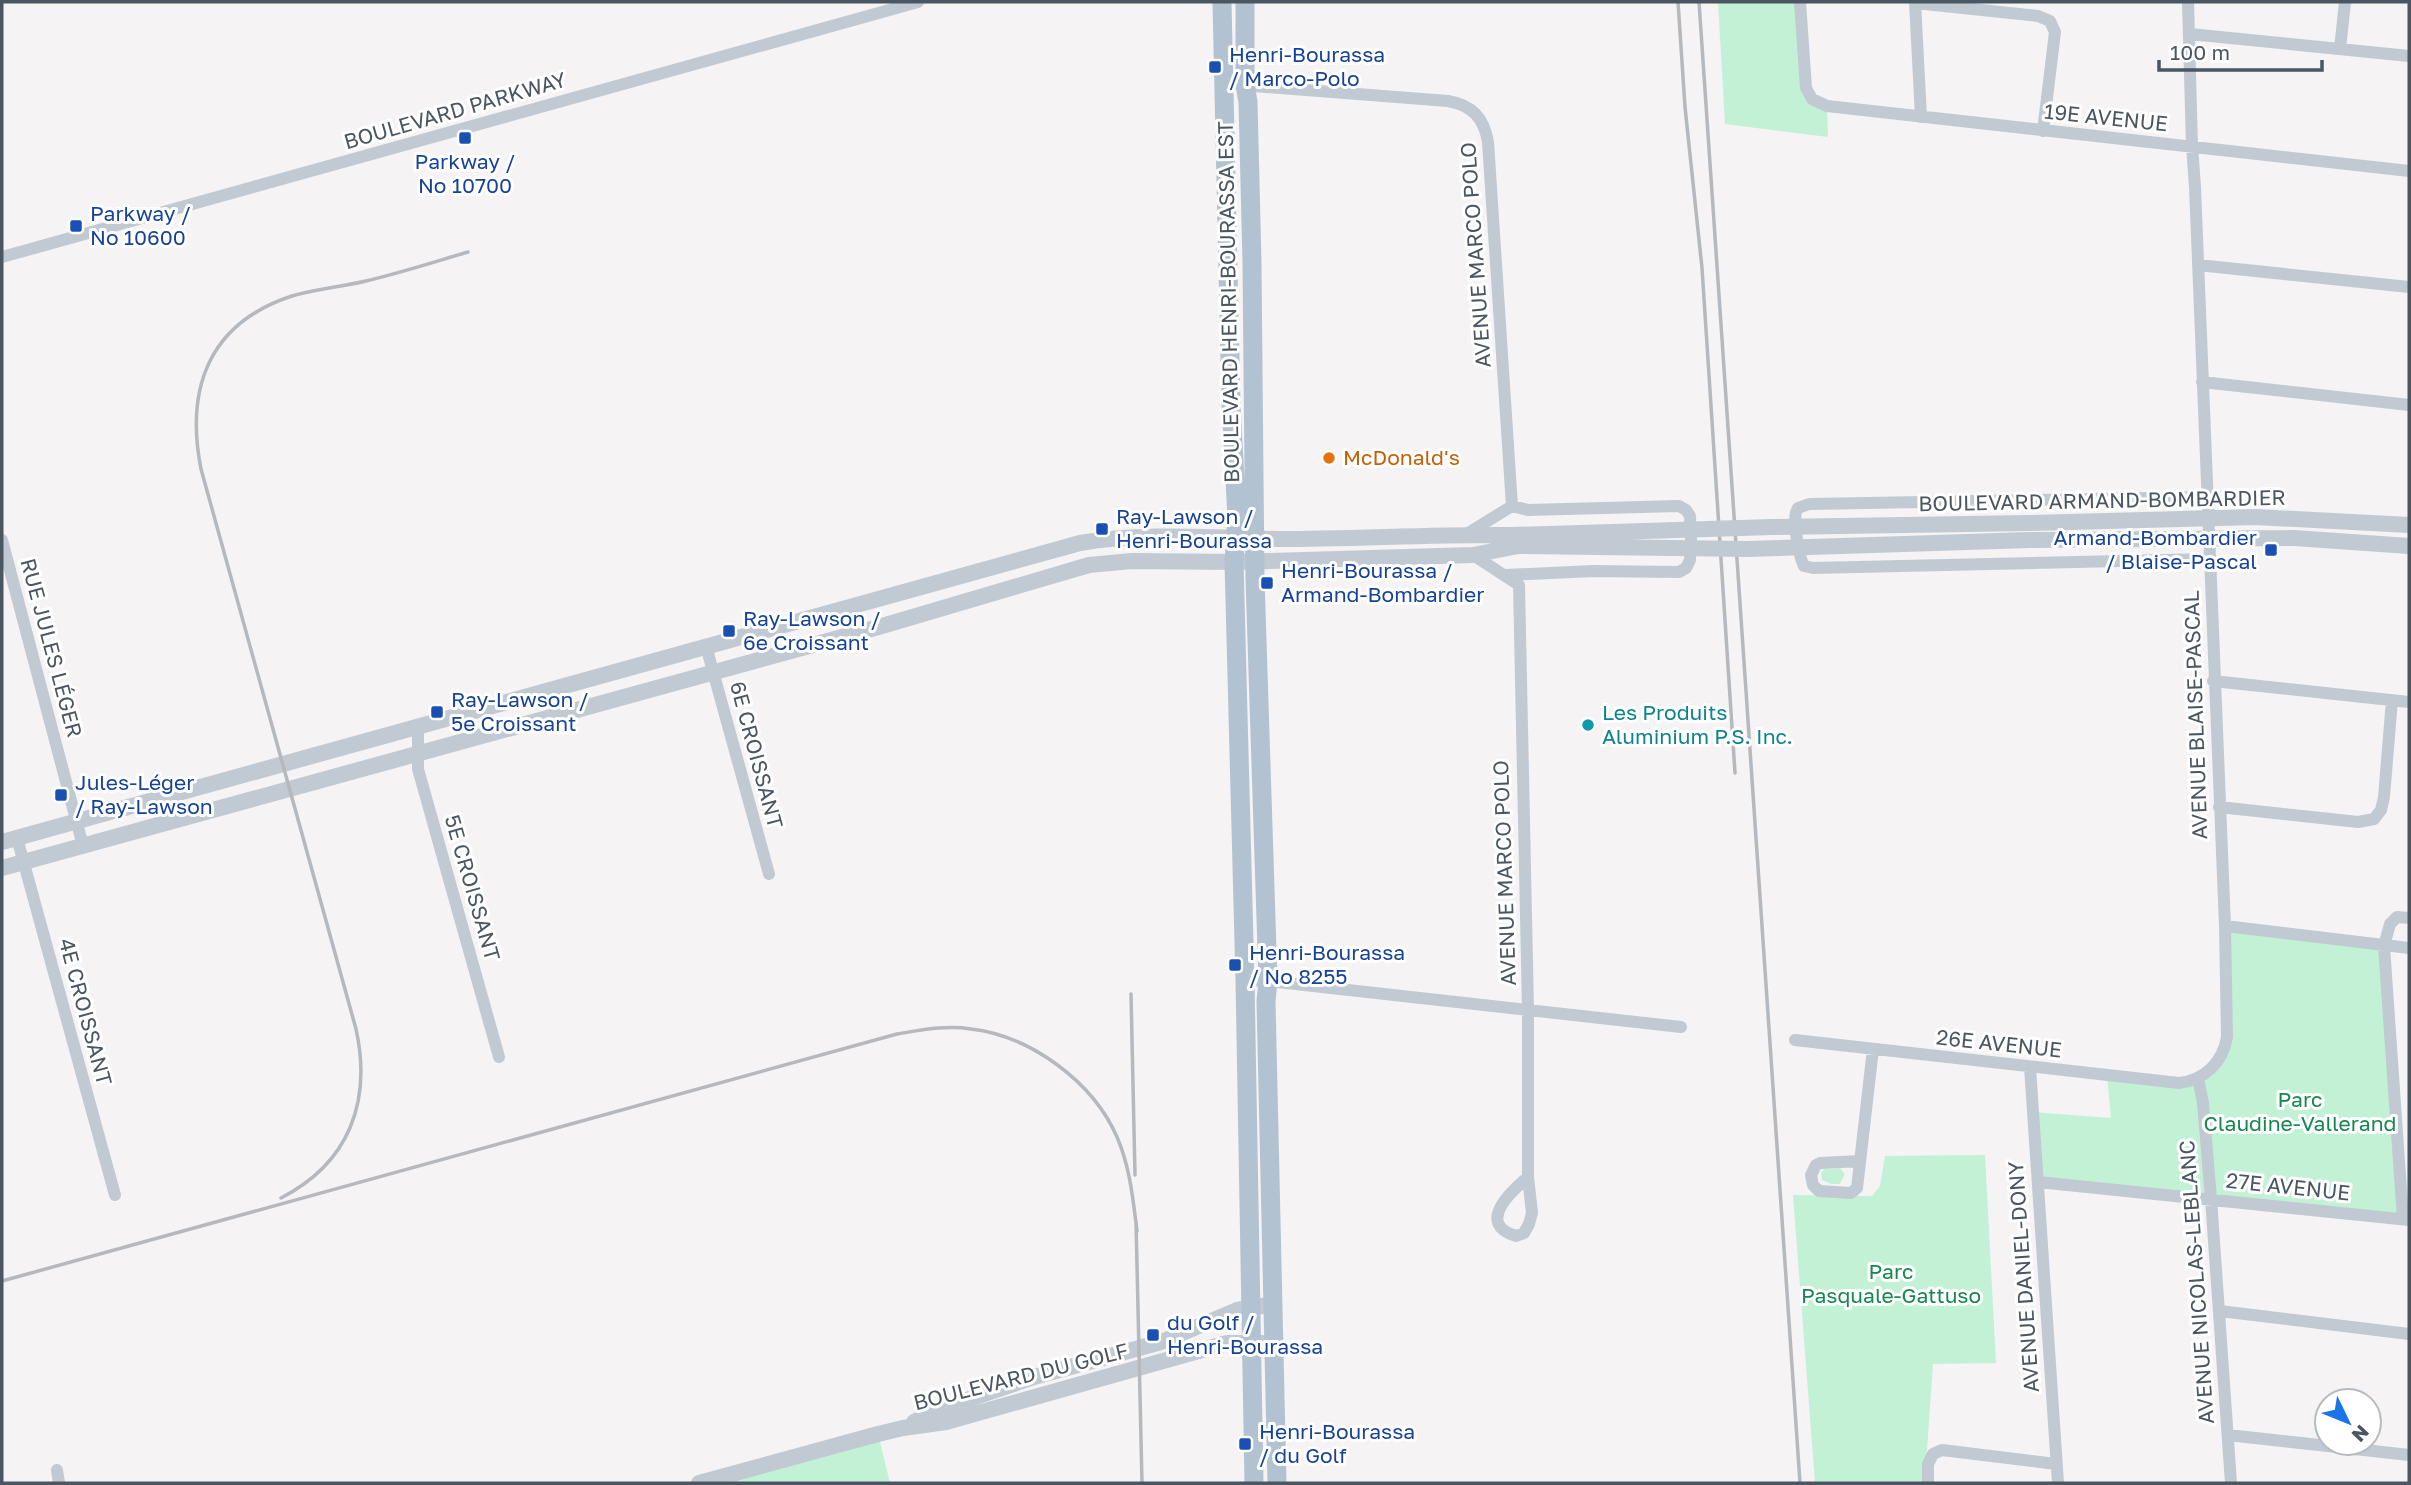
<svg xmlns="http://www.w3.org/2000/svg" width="2411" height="1485" viewBox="0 0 2411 1485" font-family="'Golos Text',sans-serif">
	<rect width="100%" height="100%" fill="#f5f3f3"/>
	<!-- green -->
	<path fill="#c3f1d5" d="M1718 2H1800L1806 88 1827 106 1828 137 1725 124Z
		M2225 926 2384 946 2403 1219 2038 1182 2031 1112 2111 1118 2107 1076 2186 1082 2223 1054Z
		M1985 1155 1996 1363 1933 1364 1926 1464 1928 1483H1815L1793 1195 1872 1196 1880 1186 1885 1156Z
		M1840 1168 1845 1174 1840 1184H1831L1822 1180 1821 1173 1824 1169Z
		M878 1434 890 1483H701Z"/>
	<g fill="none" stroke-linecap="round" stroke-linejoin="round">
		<!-- minor -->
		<path stroke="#c1cad2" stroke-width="12" d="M1800 2 1806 88 1812 99 1827 106 2409 171
			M1915 2 1921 117
			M1915 3 2038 16 2050 21 2055 32 2043 131
			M2190 34 2409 56
			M2340 49 2345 2
			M1240 85 1448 101C1472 105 1484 118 1488 142L1512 506
			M2 257 918 2
			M2198 265 2409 287
			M2202 382 2409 405
			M2207 497 1810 504C1808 504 1799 508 1798 508 1791 515 1799 557 1804 566L1813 568 2209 559
			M1465 535 1512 506 1528 510 1679 506 1686 510 1690 516 1691 539 1690 560 1686 568 1679 572 1593 571 1506 575
			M2 540 83 846
			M1473 555 1519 585 1528 1010V1177L1532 1213 1529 1224 1524 1233 1516 1236C1476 1224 1510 1192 1528 1177
			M706 646 769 874
			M2213 681 2409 702
			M418 727V769L499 1057
			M2219 807 2358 822 2374 819 2381 810 2384 797 2392 700
			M17 838 115 1195
			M2225 926 2409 948
			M1245 980 1268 981 1681 1027
			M1795 1040 2179 1083C2205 1080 2223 1062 2227 1037L2225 926 2195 187 2192 146 2188 2
			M2030 1067 2058 1483
			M2198 1078 2203 1103 2211 1199 2231 1483
			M1860 1161 1820 1163 1816 1165 1811 1175 1813 1185 1819 1191 1851 1193 1857 1188 1873 1049
			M2038 1182 2409 1220
			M2403 1219 2384 946 2390 924 2397 917 2409 918
			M2220 1311 2409 1334
			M2228 1435 2409 1455
			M57 1470 59 1483
			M1928 1483V1464L1933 1454 1942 1450 2056 1464"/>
		<!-- tertiary -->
		<path stroke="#c1cad2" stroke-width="16" d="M2030 523 2255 517 2409 525
			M2030 540 2294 538 2409 546
			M2 842 1080 543C1145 532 1212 538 1278 539 1356 539 1434 534 1512 535
			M2 868 882 626 1089 565 1132 561 1234 562 1473 555 1518 546
			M914 1422 940 1409 1034 1377 1161 1342 1237 1310 1274 1304
			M699 1483 878 1434 903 1428 946 1422 1227 1343H1262"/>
		<!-- primary -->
		<path stroke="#b3c2d1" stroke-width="19" d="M1222 2 1231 405 1237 517 1234 562 1245 980 1254 1483
			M1245 2V85L1248 102 1252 263 1255 579 1268 981 1266 1001 1277 1483"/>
		<!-- rail -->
		<path stroke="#b5b8bd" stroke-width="3.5" d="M1678 2 1685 107 1702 268 1735 773
			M1699 2 1800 1483
			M1131 994 1135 1175
			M281 1198C349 1163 372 1102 356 1029L201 469C185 388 209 323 292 296 316 289 341 287 366 281 400 273 434 262 468 252
			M1136 1221 1142 1483
			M2 1281 897 1034C922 1030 946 1025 971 1029 1031 1036 1093 1082 1117 1137 1130 1167 1133 1199 1137 1231"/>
		<!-- tertiary-bridge -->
		<path stroke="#c1cad2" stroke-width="16" d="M1512 535 1772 527 2030 523
			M1518 546 1747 549 2030 540"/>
	</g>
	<!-- markers -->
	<g fill="#1a4fb4" stroke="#fff" stroke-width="2.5">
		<rect x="1208" y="60" width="14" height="14" rx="3.5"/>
		<rect x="458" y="131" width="14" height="14" rx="3.5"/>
		<rect x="69" y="219" width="14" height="14" rx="3.5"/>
		<rect x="1095" y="522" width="14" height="14" rx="3.5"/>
		<rect x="2264" y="543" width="14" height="14" rx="3.5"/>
		<rect x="1260" y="576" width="14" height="14" rx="3.5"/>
		<rect x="722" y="624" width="14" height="14" rx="3.5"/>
		<rect x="430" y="705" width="14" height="14" rx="3.5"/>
		<rect x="54" y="788" width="14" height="14" rx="3.5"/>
		<rect x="1228" y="958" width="14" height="14" rx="3.5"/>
		<rect x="1146" y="1328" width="14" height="14" rx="3.5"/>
		<rect x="1238" y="1437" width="14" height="14" rx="3.5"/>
	</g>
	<circle fill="#e8710a" stroke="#fff" stroke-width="2.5" cx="1329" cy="458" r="7"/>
	<circle fill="#0f9aa8" stroke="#fff" stroke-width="2.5" cx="1588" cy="725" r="7"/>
	<g text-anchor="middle" stroke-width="6" stroke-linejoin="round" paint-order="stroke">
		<!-- transit labels -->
		<g font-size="21" fill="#164399" stroke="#fff" text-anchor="start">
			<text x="1229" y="62">Henri-Bourassa<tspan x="1229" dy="24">/ Marco-Polo</tspan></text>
			<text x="465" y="169" text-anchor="middle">Parkway /<tspan x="465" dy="24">No 10700</tspan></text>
			<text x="90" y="221">Parkway /<tspan x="90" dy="24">No 10600</tspan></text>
			<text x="1116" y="524">Ray-Lawson /<tspan x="1116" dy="24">Henri-Bourassa</tspan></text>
			<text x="2257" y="545" text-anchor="end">Armand-Bombardier<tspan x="2257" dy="24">/ Blaise-Pascal</tspan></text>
			<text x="1281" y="578">Henri-Bourassa /<tspan x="1281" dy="24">Armand-Bombardier</tspan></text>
			<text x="743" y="626">Ray-Lawson /<tspan x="743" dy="24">6e Croissant</tspan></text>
			<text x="451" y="707">Ray-Lawson /<tspan x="451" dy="24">5e Croissant</tspan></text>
			<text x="75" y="790">Jules-Léger<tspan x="75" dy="24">/ Ray-Lawson</tspan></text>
			<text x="1249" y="960">Henri-Bourassa<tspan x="1249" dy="24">/ No 8255</tspan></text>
			<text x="1167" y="1330">du Golf /<tspan x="1167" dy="24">Henri-Bourassa</tspan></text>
			<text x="1259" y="1439">Henri-Bourassa<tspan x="1259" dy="24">/ du Golf</tspan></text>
		</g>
		<!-- street labels -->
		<g font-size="21" fill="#4a5661" stroke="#fff">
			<text transform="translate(455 111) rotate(-16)" y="7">BOULEVARD PARKWAY</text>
			<text transform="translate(2106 118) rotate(6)" y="7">19E AVENUE</text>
			<text transform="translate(1476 255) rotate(-94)" y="7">AVENUE MARCO POLO</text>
			<text transform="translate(1229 302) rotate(-91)" y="7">BOULEVARD HENRI-BOURASSA EST</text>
			<text transform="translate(2102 501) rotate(-1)" y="7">BOULEVARD ARMAND-BOMBARDIER</text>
			<text transform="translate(51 648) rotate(75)" y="7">RUE JULES LÉGER</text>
			<text transform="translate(2196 715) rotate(-92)" y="7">AVENUE BLAISE-PASCAL</text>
			<text transform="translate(756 755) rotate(75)" y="7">6E CROISSANT</text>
			<text transform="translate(1505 873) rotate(-92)" y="7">AVENUE MARCO POLO</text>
			<text transform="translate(472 888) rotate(74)" y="7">5E CROISSANT</text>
			<text transform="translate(85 1012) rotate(75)" y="7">4E CROISSANT</text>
			<text transform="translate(1999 1044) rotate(6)" y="7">26E AVENUE</text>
			<text transform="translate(2288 1187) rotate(6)" y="7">27E AVENUE</text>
			<text transform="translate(2024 1277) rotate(-94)" y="7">AVENUE DANIEL-DONY</text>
			<text transform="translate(2197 1282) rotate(-94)" y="7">AVENUE NICOLAS-LEBLANC</text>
			<text transform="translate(1021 1377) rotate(-14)" y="7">BOULEVARD DU GOLF</text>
		</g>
		<!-- food labels -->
		<g font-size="21" fill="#c56008" stroke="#fff" text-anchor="start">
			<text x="1343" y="465">McDonald's</text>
		</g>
		<!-- culture labels -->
		<g font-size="21" fill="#0d838f" stroke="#fff" text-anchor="start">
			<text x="1602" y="720">Les Produits<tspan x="1602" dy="24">Aluminium P.S. Inc.</tspan></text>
		</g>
		<!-- park labels -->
		<g font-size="21" fill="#17864f" stroke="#fff">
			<text x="2300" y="1107">Parc<tspan x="2300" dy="24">Claudine-Vallerand</tspan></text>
			<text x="1891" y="1279">Parc<tspan x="1891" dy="24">Pasquale-Gattuso</tspan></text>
		</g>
	</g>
	<!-- border -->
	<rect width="2411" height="1485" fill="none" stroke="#4a5661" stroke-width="7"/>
	<!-- north arrow -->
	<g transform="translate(2348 1422) rotate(133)"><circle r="33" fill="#ffffff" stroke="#b7bbc0" stroke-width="2"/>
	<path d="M0-5L12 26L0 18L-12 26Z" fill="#1a73e8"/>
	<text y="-10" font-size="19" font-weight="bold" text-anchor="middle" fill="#4a5661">N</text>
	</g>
	<!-- scale -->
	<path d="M2159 60v10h163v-10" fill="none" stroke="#4a5661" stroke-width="3.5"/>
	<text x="2170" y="60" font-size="21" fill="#4a5661" stroke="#ffffff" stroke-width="5" paint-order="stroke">100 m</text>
</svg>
